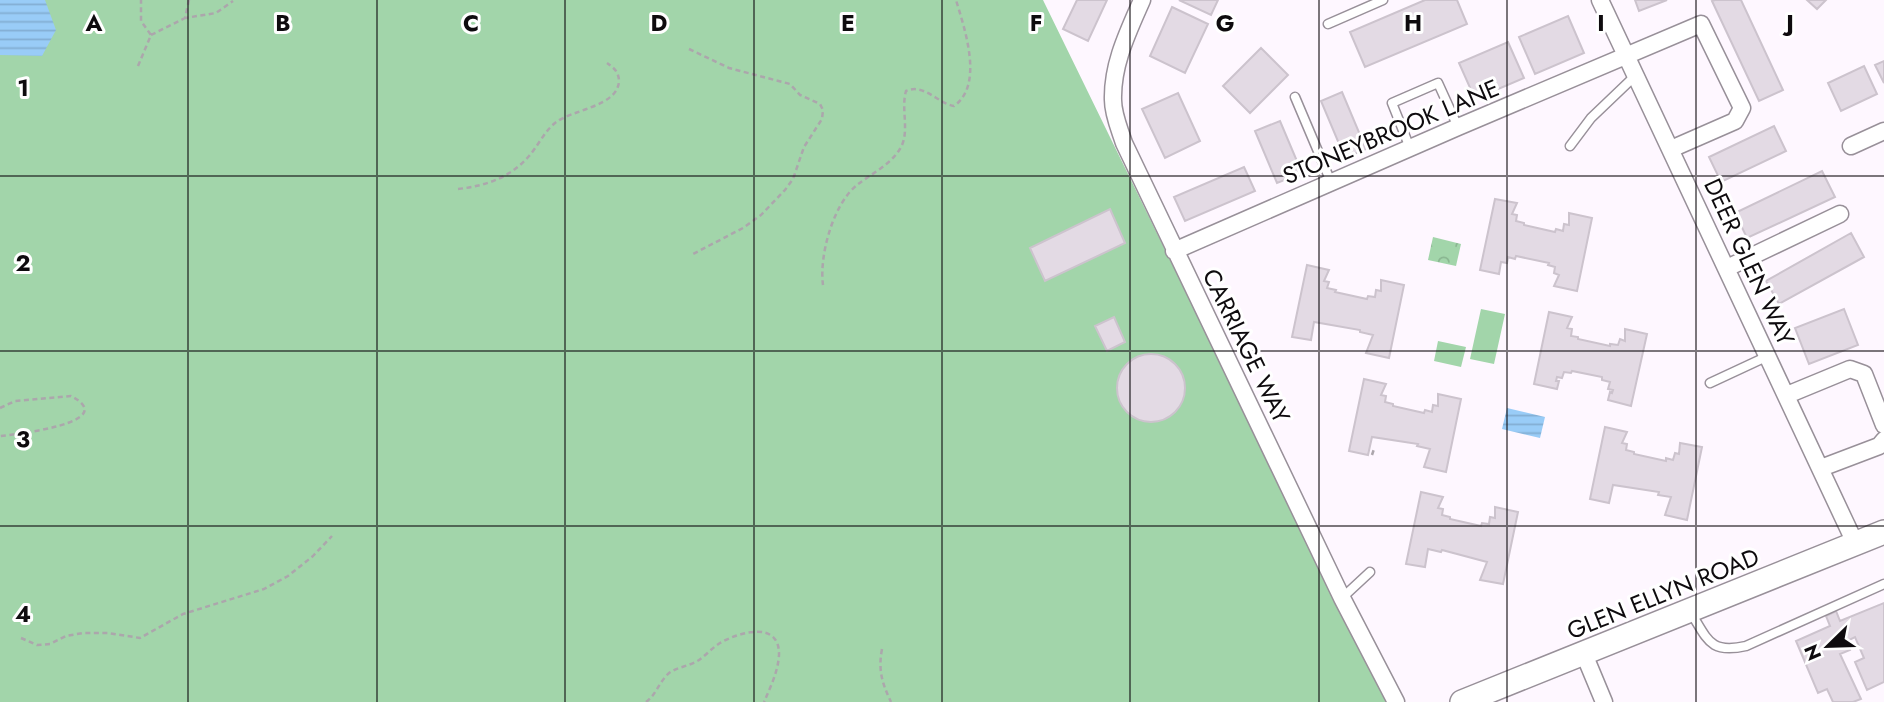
<svg xmlns="http://www.w3.org/2000/svg" width="1884" height="702" viewBox="0 0 1884 702" font-family="Jost,sans-serif">
	<defs>
		<pattern id="forest-crowns" width="20" height="18" patternUnits="userSpaceOnUse" patternTransform="scale(1.75)"><rect width="20" height="18" fill="#a2d5aa"/><path d="M2 6a3 3 0 1 1 6 0M12 15a3 3 0 1 1 6 0" fill="none" stroke="#8ab691"/></pattern>
		<pattern id="water-rules" width="6" height="5" patternUnits="userSpaceOnUse" patternTransform="scale(1.75)"><rect width="6" height="5" fill="#99ccf7"/><path d="M0 2.5h6" fill="none" stroke="#83aed3"/></pattern>
	</defs>
	<rect width="100%" height="100%" fill="#fef7ff"/>
	<!-- green -->
	<path fill="#a2d5aa" d="M0 0H1043L1386 702H0Z
		M1481 309 1505 314 1494 364 1470 359Z
		M1438 341 1466 347 1461 367 1434 361Z"/>
	<!-- forest -->
	<path fill="url(#forest-crowns)" d="M1433 237 1461 244 1456 266 1428 260Z"/>
	<!-- water -->
	<path fill="url(#water-rules)" d="M0 0H45L56 30 42 56 0 55Z
		M1507 408 1545 417 1540 438 1502 429Z"/>
	<!-- building -->
	<path fill="#e3dae4" stroke="#ccc3cd" stroke-width="2" d="M1077 0H1107L1088 41 1063 29Z
		M1179 0H1218L1211 15Z
		M1425 0H1457L1467 24 1365 67 1350 32Z
		M1635 0H1667L1639 11Z
		M1715 0H1741L1783 90 1759 101 1712 1Z
		M1807 0H1826L1817 9Z
		M1172 7 1208 24 1185 73 1150 56Z
		M1568 16 1584 53 1535 74 1519 37Z
		M1508 42 1524 78 1475 99 1459 63Z
		M1261 48 1288 75 1250 113 1223 86Z
		M1884 61V83L1875 65Z
		M1864 66 1877 94 1841 111 1828 83Z
		M1342 92 1366 149 1345 158 1321 101Z
		M1178 93 1200 141 1165 158 1142 109Z
		M1280 121 1302 173 1277 183 1255 131Z
		M1774 126 1786 151 1721 182 1709 157Z
		M1244 167 1255 191 1185 221 1174 197Z
		M1822 171 1835 197 1747 238 1735 213Z
		M1495 199 1517 203 1512 214 1517 215 1516 221 1524 223V225L1555 232 1556 229 1563 231 1564 224 1569 225V213L1592 218 1577 291 1554 286 1559 275 1554 273 1555 267 1548 265 1549 263 1516 256 1515 259 1508 257 1507 263 1501 262 1499 274 1480 270Z
		M1110 209 1125 243 1045 281 1030 248Z
		M1851 233 1864 257 1779 304 1766 281Z
		M1307 265 1329 270 1324 281 1329 282 1327 288 1336 290 1335 292 1367 299 1368 296 1375 297 1376 290 1381 291V280L1404 285 1389 358 1366 353 1373 335 1360 332V330L1314 322 1311 340 1292 337Z
		M1844 309 1858 345 1809 364 1795 328Z
		M1549 312 1572 317 1567 328 1572 329 1571 336 1578 337V339L1610 346V344L1618 345 1620 339 1625 341V329L1647 334 1631 406 1608 400 1610 392 1612 393 1613 390 1608 389 1610 382 1602 380V377L1572 371 1571 373 1564 372 1562 378 1557 377 1556 381H1559L1557 389 1534 384Z
		M1114 317 1125 342 1107 351 1095 326Z
		M1117 388a34 34 0 1 1 68 0a34 34 0 1 1-68 0Z
		M1364 379 1386 384 1381 395 1386 396 1385 402 1393 404V406L1424 413 1425 410 1432 412 1433 405 1438 406V394L1461 399 1446 472 1424 467 1430 449 1417 446 1418 444 1372 437 1368 455 1349 451Z
		M1605 427 1627 432 1622 443 1627 444 1626 450 1634 452V454L1666 461V458L1673 460 1675 453 1679 454 1680 443 1702 447 1687 520 1665 515 1671 497 1658 495 1659 492 1613 485 1609 503 1590 499Z
		M1421 492 1443 497 1438 508 1443 509 1442 515 1450 517V519L1481 526 1482 523 1489 524 1490 517 1495 518V507L1518 512 1503 584 1480 580 1487 562 1442 550 1441 552 1428 549 1425 567 1406 564Z
		M1884 603V682L1867 690 1855 662 1864 658 1855 637 1847 641 1850 650 1840 654 1861 699 1853 702H1833L1827 689 1818 693 1796 641 1830 626 1826 616 1836 611 1840 621Z"/>
	<g fill="none" stroke-linecap="round" stroke-linejoin="round">
		<!-- lane casing -->
		<g stroke="#989099" stroke-width="11">
			<path id="lane" d="M1328 24 1383 0
				M1295 97 1331 182
				M1570 146 1591 118 1636 75
				M1410 148 1392 103 1438 83 1458 127
				M1710 383 1768 356
				M1342 598 1370 572
				M1691 613C1708 640 1710 654 1746 646L1884 584"/>
		</g>
		<!-- street casing -->
		<g stroke="#989099" stroke-width="19">
			<path id="street" d="M1142 0C1128 32 1112 64 1113 100 1113 115 1120 130 1124 143L1342 598 1396 702
				M1600 0 1856 545
				M1851 146 1884 131
				M1174 251 1458 127 1701 24 1742 108 1735 121 1671 149
				M1727 268 1840 214
				M1787 395 1850 369 1864 374 1884 425
				M1821 468 1879 446 1884 440
				M1584 654 1604 702"/>
		</g>
		<!-- secondary casing -->
		<g stroke="#989099" stroke-width="26">
			<path id="secondary" d="M1462 702 1884 532"/>
		</g>
		<!-- path -->
		<path stroke="#aca6ac" stroke-width="2.5" stroke-dasharray="5 3.5" stroke-linecap="butt" d="M189 0 185 18 216 13 233 1
			M151 35 185 18
			M689 49 729 68 790 84 800 95 820 104 823 110 822 119 804 147 793 179 785 190 761 215 743 228 693 254
			M138 66 151 35 141 21V0
			M458 189C485 186 510 178 529 156 538 146 544 132 555 123 572 109 619 107 619 80 618 71 614 68 607 63
			M823 285C819 256 833 204 857 185 872 173 893 164 902 145 909 129 901 108 906 91 924 83 937 103 954 106 984 85 965 30 956 0
			M0 408 15 401 71 396C123 423 11 435 0 436
			M1372 455 1374 449
			M21 638 37 645 50 644 66 636 83 633H108L140 638 183 614 264 589 288 576 313 556 332 536
			M882 649C878 670 882 683 891 702
			M646 702C656 695 659 682 669 673 677 667 690 666 699 660 706 655 712 648 720 643 739 632 780 620 779 655 778 672 770 688 764 702"/>
		<!-- lane -->
		<use href="#lane" stroke="#fff" stroke-width="8"/>
		<!-- street -->
		<use href="#street" stroke="#fff" stroke-width="16"/>
		<!-- secondary -->
		<use href="#secondary" stroke="#fff" stroke-width="23"/>
	</g>
	<!-- grid -->
	<path fill="none" stroke="#0e0b0e" stroke-width="2" stroke-opacity="0.55" d="M188 0V702M377 0V702M565 0V702M754 0V702M942 0V702M1130 0V702M1319 0V702M1507 0V702M1696 0V702M0 176H1884M0 351H1884M0 526H1884"/>
	<g text-anchor="middle" stroke-width="6" stroke-linejoin="round" paint-order="stroke">
		<!-- street labels -->
		<g font-size="24" fill="#0e0b0e" stroke="#fff">
			<text transform="translate(1391 132) rotate(-23)" y="8">STONEYBROOK LANE</text>
			<text transform="translate(1749 262) rotate(65)" y="8">DEER GLEN WAY</text>
			<text transform="translate(1246 346) rotate(64)" y="8">CARRIAGE WAY</text>
			<text transform="translate(1663 594) rotate(-22)" y="8">GLEN ELLYN ROAD</text>
		</g>
	</g>
	<g font-size="23" text-anchor="middle" font-weight="bold" fill="#0e0b0e" stroke="#fff" stroke-width="6" stroke-linejoin="round" paint-order="stroke">
		<text x="94" y="31">A</text>
		<text x="283" y="31">B</text>
		<text x="471" y="31">C</text>
		<text x="659" y="31">D</text>
		<text x="848" y="31">E</text>
		<text x="1036" y="31">F</text>
		<text x="1225" y="31">G</text>
		<text x="1413" y="31">H</text>
		<text x="1601" y="31">I</text>
		<text x="1790" y="31">J</text>
		<text x="23" y="96">1</text>
		<text x="23" y="271">2</text>
		<text x="23" y="447">3</text>
		<text x="23" y="622">4</text>
	</g>
	<!-- north arrow -->
	<g transform="translate(1828 646) rotate(247)" stroke="#ffffff" stroke-width="5" paint-order="stroke">
	<path d="M0-5L12 26L0 18L-12 26Z" fill="#0e0b0e"/>
	<text y="-10" font-size="19" font-weight="bold" text-anchor="middle" fill="#0e0b0e">N</text>
	</g>
</svg>
